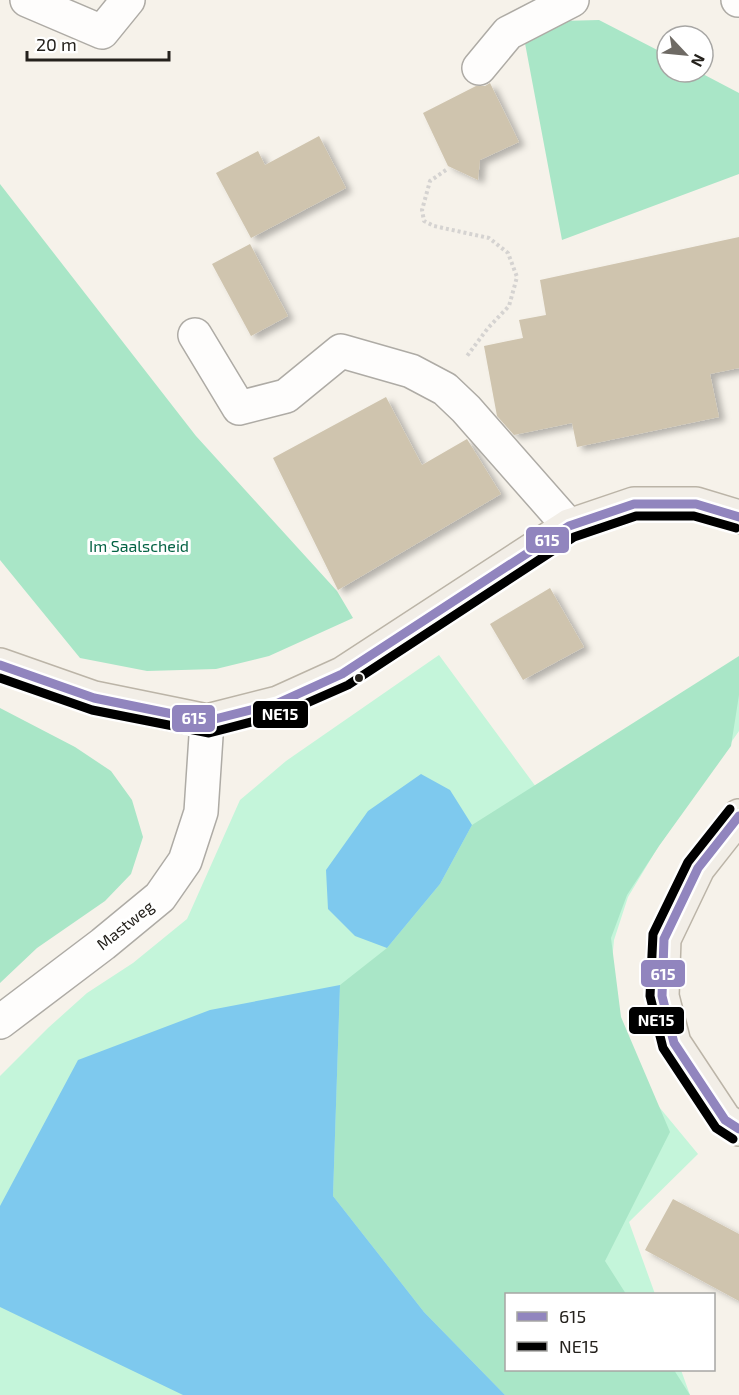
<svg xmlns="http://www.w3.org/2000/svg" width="739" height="1395" viewBox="0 0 739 1395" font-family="'Exo 2',sans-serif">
	<defs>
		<filter id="shadow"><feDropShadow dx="6" dy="4" stdDeviation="3" flood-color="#0004"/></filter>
	</defs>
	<rect width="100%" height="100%" fill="#f6f2ea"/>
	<!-- green -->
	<path fill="#c4f5da" d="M439 655 578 844 739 672V731L658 847 628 897 614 940 610 982 615 1022 655 1102 698 1154 629 1222 655 1294H506V1370H681L690 1395H0V1076L48 1028 87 993 133 963 187 919 240 800 286 761Z"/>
	<!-- forest -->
	<path fill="#a9e6c7" d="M599 20 667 55V72H699L739 93V174L562 240 521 22Z
		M0 184 196 436 337 591 353 618 269 656 216 669 147 671 80 658 0 560Z
		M739 656V695L731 746 659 846 627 895 611 938 621 1017 670 1132 605 1261 626 1294H506V1370H674L690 1395H505L424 1312 333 1196 340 985 387 948 440 884 472 825Z
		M0 708 75 747 111 771 132 800 143 837 131 874 105 901 37 948 0 983Z"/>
	<!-- water -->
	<path fill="#7ec9ee" d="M421 774 450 790 472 825 440 884 387 948 355 936 328 909 326 870 368 811Z
		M340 985 333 1196 424 1312 505 1395H183L0 1307V1206L78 1060 210 1010Z"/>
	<!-- building -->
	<path fill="#cfc4ae" filter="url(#shadow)" d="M490 83 519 142 480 160 478 180 448 166 423 113 476 86H485Z
		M319 136 346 188 251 238 216 173 258 151 265 165Z
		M739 237V368L710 374 719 417 577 447 572 423 514 435 497 416 484 346 523 338 519 320 546 315 540 280Z
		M250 244 288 316 251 336 212 264Z
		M386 397 422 465 467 439 501 494 338 590 273 458Z
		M550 588 584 647 523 680 490 624Z
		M673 1199 739 1234V1301L645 1250Z"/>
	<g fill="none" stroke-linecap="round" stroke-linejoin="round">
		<!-- minor casing -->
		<g stroke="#aeaba5" stroke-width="36">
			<path id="minor" d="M27 0 102 32 128 0
				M738 0H739
				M479 68 508 33 572 0
				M195 335 239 408 286 396 341 351 411 371 445 389 466 409 569 526
				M0 1022 103 944 160 897 185 861 201 812 207 721"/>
		</g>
		<!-- major casing -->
		<g stroke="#bbb4a7" stroke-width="36">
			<path id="major" d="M0 665 94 698 207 721 278 703 342 674 569 526 634 504H696L739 517
				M739 816 698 868 664 939 662 996 674 1043 725 1120 739 1129"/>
		</g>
		<!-- path -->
		<path stroke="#d5d3d1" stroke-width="4" stroke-dasharray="3 3" stroke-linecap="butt" d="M446 170 430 181 422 210 424 221 434 226 489 238 508 253 517 277 509 306 488 328 467 356"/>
		<!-- minor -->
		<use href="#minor" stroke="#fefdfc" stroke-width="33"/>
		<!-- major -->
		<use href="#major" stroke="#f2eee7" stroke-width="33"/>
		<!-- bus-1 casing -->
		<g stroke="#fff" stroke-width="14">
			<path id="bus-1" d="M0 665 94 698 207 721 278 703 342 674 569 526 634 504H696L739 517
				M739 816 698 868 664 939 662 996 674 1043 725 1120 739 1129"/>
		</g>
		<!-- bus-2 casing -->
		<g stroke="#fff" stroke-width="14">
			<path id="bus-2" d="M0 678 92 710 209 733 282 714 348 685 574 537 636 516H694L736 528
				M730 809 688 862 653 934 650 996 663 1048 716 1128 733 1139"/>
		</g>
		<!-- bus-1 -->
		<use href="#bus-1" stroke="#9185be" stroke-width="9"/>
		<!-- bus-2 -->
		<use href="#bus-2" stroke="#000" stroke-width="9"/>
	</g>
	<!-- markers -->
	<circle fill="#24211c" stroke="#fff" stroke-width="2" cx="359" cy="678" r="5"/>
	<g text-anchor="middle" stroke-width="6" stroke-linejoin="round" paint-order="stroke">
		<!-- park labels -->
		<g font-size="16" fill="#056344" stroke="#fff">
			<text x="139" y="552">Im Saalscheid</text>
		</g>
		<!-- street labels -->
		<g font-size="16" fill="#24211c" stroke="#fff">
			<text transform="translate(125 925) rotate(-39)" y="6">Mastweg</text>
		</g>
	</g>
	<g stroke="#fff" stroke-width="2">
		<rect x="525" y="526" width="45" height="28" rx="6" fill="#9185be"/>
		<rect x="252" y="700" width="57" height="29" rx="6" fill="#000"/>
		<rect x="171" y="704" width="45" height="29" rx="6" fill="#9185be"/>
		<rect x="640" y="959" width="46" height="29" rx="6" fill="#9185be"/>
		<rect x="628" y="1006" width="57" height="29" rx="6" fill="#000"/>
	</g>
	<g font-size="16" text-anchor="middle" font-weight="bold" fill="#fff">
		<text x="547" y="546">615</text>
		<text x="280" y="720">NE15</text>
		<text x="194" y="724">615</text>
		<text x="663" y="980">615</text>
		<text x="656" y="1026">NE15</text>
	</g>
	<!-- legend -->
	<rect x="505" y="1293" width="210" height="78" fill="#ffffff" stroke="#a7a6a4" stroke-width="1.5"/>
	<rect x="517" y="1312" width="30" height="9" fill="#9185be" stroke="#a7a6a4" stroke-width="1.5"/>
	<text x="559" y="1323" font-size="18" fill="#24211c">615</text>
	<rect x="517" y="1342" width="30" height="9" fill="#000000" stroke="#a7a6a4" stroke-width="1.5"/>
	<text x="559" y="1353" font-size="18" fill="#24211c">NE15</text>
	<!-- north arrow -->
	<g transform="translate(685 54) rotate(116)"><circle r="28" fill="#ffffff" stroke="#a7a6a4" stroke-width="1.5"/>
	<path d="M0-4.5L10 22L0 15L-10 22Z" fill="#6e6a64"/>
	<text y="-9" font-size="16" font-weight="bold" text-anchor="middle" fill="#24211c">N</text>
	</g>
	<!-- scale -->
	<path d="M27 51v9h142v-9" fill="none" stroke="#24211c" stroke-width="3"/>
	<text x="36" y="51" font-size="18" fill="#24211c" stroke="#ffffff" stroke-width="4.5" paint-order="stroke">20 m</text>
</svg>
